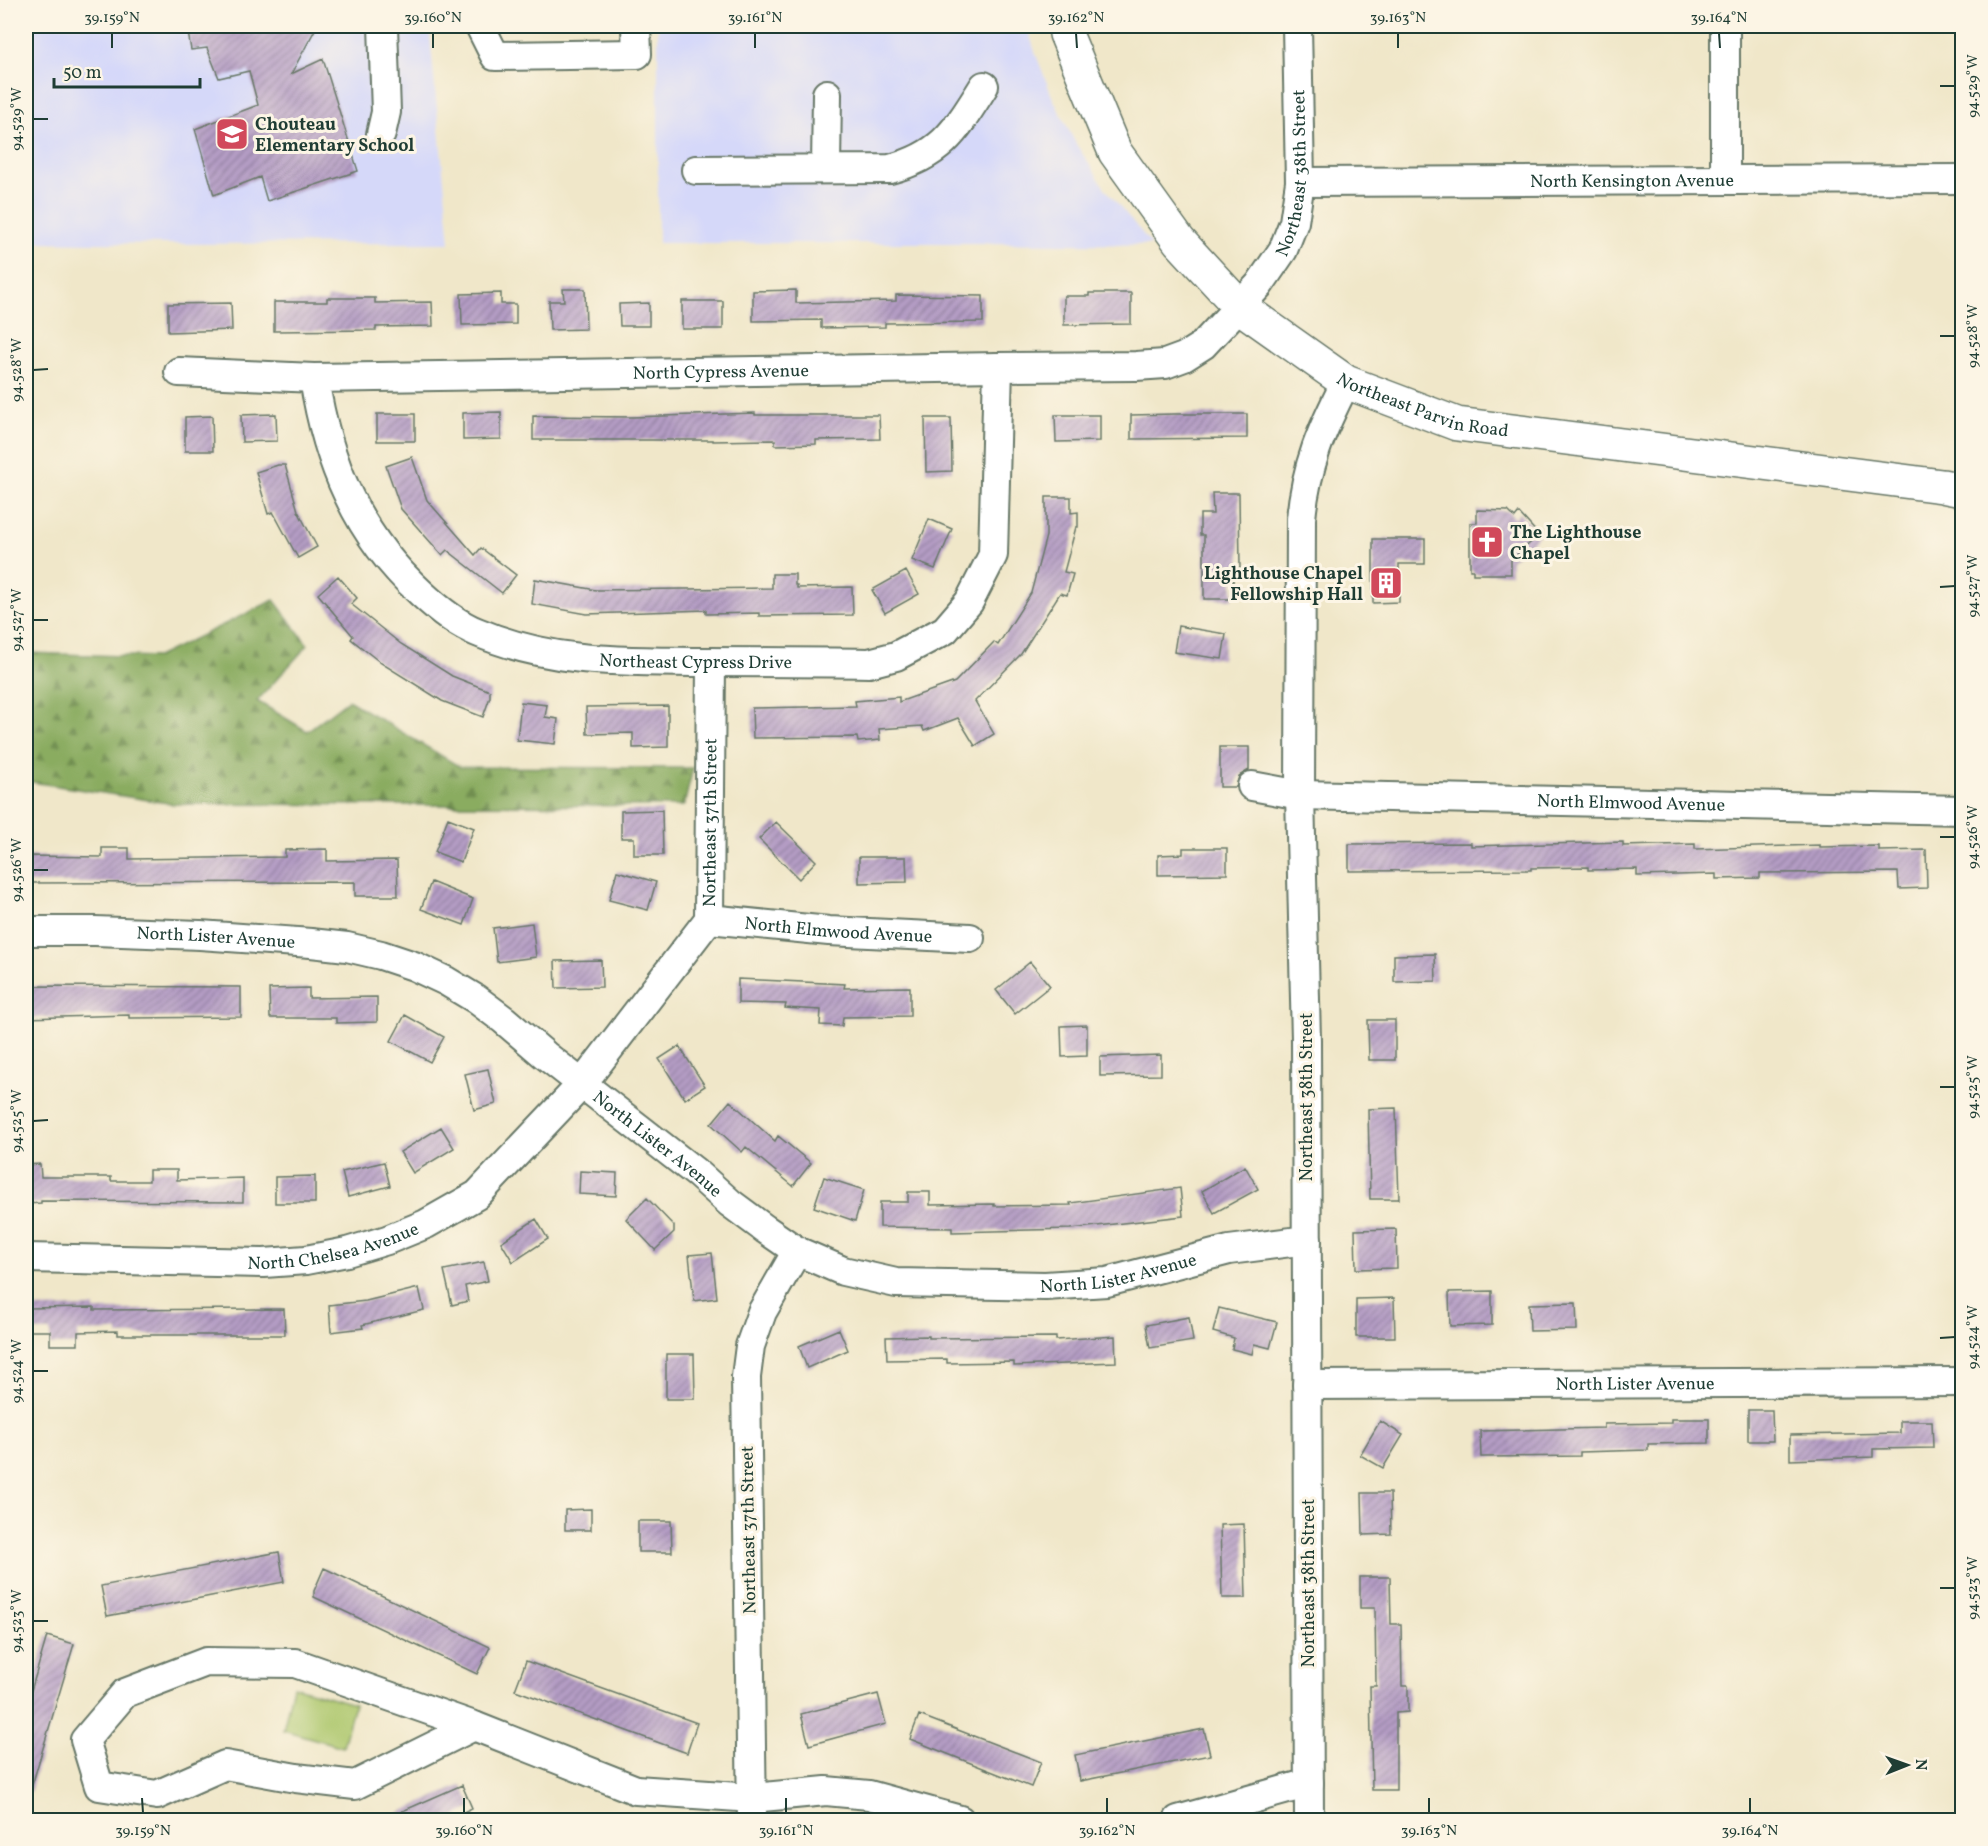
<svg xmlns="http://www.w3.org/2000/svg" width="1988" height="1846" viewBox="0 0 1988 1846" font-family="Vollkorn,serif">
	<defs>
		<pattern id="forest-firs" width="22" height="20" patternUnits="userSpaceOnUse" patternTransform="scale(1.5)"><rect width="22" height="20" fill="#8aac60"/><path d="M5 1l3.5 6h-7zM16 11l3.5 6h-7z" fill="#708d50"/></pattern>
		<pattern id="building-hatch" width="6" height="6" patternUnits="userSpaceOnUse" patternTransform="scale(1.5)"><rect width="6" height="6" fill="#b49cc4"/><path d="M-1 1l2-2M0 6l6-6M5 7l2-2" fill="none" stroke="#9280a0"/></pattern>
	</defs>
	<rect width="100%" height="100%" fill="#fcf5e5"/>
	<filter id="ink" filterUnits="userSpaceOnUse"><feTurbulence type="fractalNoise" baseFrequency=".0167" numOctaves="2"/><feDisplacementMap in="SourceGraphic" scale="12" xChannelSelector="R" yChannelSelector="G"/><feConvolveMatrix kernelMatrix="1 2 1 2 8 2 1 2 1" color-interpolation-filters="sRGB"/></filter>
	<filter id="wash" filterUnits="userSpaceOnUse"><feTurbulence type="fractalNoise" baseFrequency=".008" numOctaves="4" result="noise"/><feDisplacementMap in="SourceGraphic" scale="24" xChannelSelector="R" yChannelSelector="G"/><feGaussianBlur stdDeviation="1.35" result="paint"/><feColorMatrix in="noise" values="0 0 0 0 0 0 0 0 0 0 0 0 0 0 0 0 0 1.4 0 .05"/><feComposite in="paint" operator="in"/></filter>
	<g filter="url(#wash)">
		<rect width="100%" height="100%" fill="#f0e7c9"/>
		<!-- built -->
		<path fill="#d5d8f9" d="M26 26H429L450 243 165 244 26 242Z
			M658 26H1027L1035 52 1053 99 1076 144 1104 187 1152 245 986 243H658Z"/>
		<!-- forest -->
		<path fill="url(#forest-firs)" stroke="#54744a" stroke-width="1.5" d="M274 600 308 645 257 701 307 731 348 700 460 767 693 768 684 806 174 804 26 781V653L157 657Z"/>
		<!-- park -->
		<path fill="#adc76d" stroke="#668250" stroke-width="1.5" d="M293 1686 354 1704 343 1747 283 1730Z"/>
		<g id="blocks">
			<!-- building -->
			<path fill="url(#building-hatch)" d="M187 26H317L291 74 323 59 358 171 267 201 260 177 214 195 195 129 258 105 249 71 219 78 207 48 191 50Z
				M563 289H585L586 329 550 330 549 301H564Z
				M796 290V303L896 301V295L983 296V322L885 323V327L821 328V320L753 321V291Z
				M501 293V304H516V324L462 325 461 294Z
				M1089 293H1131V324L1064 325V296H1089Z
				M327 298H375V303L432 302 433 326 376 327V330L274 331V302H327Z
				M682 301H723V329H682Z
				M231 303 232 330 168 332V304Z
				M649 303V326H620L619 304Z
				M501 412V439L463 440V413Z
				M755 413V415H879L880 439 816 440V444L775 445V440L713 441V440H533V416L632 417Z
				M276 414 277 441 242 442 241 415Z
				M377 414H415V441H377Z
				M1175 414H1247V438L1131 439V415Z
				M1055 415H1100V441L1056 442Z
				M212 416 213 451H185V417Z
				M925 418H951L952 471 926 472Z
				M412 457 427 500 475 555 481 548 516 575 502 593 447 550 442 555 401 509 386 466Z
				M278 465H285L298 511 317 547 298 558 273 512 268 514 256 472Z
				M1212 493H1239L1240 568H1233V599H1204V535H1200V514H1213Z
				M1046 497H1071V513L1078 512V527H1076L1064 572 1073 574 1067 595 1060 593 1021 654 975 701 994 734 975 746 958 718 924 731 922 726 879 729 880 740 858 742 857 737 753 738 752 708 856 706 855 701 899 697V702L955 682 994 642 998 645 1031 593 1046 536Z
				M1477 510 1508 511 1515 518 1519 513 1539 535 1511 560V574H1473V570H1470V523H1477Z
				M929 519 952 529 935 569 912 560Z
				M1373 539H1425V564H1399V602L1373 603Z
				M906 571 919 594 885 613 872 590Z
				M772 574H795V585H797V588L852 587 853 615 759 616V613L706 614V610L587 614 532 604 535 579 596 590 772 588Z
				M338 576 357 598 351 604 401 644 452 676 490 691V697L483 717 442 701 381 663 351 639 353 636 318 594Z
				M1178 626 1226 634 1222 659 1174 652Z
				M521 702 547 705 545 717 558 719 555 744 517 740Z
				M668 706V747L633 748V733L587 734 586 707Z
				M1220 747H1249V770L1239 776 1236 787H1220Z
				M662 810 663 855H634V838H621V811Z
				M448 818 474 828 461 862 435 852Z
				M776 822 816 861 799 879 759 839Z
				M1623 842V846L1695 844V849L1820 845V847L1879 846V851L1926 850 1927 888 1899 889 1898 872 1760 873V878L1716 879V874L1637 876V869L1588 870V867L1531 868V870L1349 871V844L1471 843V846Z
				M102 848H129V859L285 857V850L327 849V861L397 860 398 896H355V882L26 883V856L102 857Z
				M1183 848H1227V874L1158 875V855L1183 854Z
				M859 857H906L907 882 859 883Z
				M617 871 656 882 648 910 609 900Z
				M431 882 473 899 464 925 421 909Z
				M532 923 536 957 497 962 493 928Z
				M1435 954 1436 981 1394 982V955Z
				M601 960 602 987 556 988 555 961Z
				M1030 962 1050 986 1015 1014 996 990Z
				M738 979 845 984 844 988 910 987V1016L843 1017 842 1026 820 1025 821 1010 785 1008 786 1004 738 1003Z
				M26 986 241 987V1017L129 1018V1015L26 1018Z
				M309 988V998L377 997V1022L336 1023V1018H270L269 989Z
				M405 1015 444 1037 430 1062 391 1041Z
				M1368 1020H1395V1060H1369Z
				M1087 1025V1056L1062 1057 1061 1026Z
				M679 1046 705 1086 685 1099 659 1059Z
				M1161 1055V1075L1100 1076V1057Z
				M488 1069 496 1104 474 1110 465 1074Z
				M730 1101 775 1141 778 1136 811 1163 793 1186 746 1147 742 1152 711 1124Z
				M1396 1108 1399 1199H1370L1368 1109Z
				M441 1127 454 1148 413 1173 400 1152Z
				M384 1162 390 1186 348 1197 342 1172Z
				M40 1164 41 1177H111V1181H149V1170H177V1180L243 1178V1202L41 1201V1203L26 1204V1165Z
				M1245 1166 1258 1189 1214 1213 1202 1191Z
				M580 1171 617 1173 616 1196 579 1194Z
				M315 1176V1203H275V1177Z
				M824 1177 864 1190 855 1221 814 1207Z
				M1180 1188 1183 1216 1071 1229 952 1232V1228L880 1227V1202H908V1192H930V1205L994 1204V1206L1071 1205 1070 1203Z
				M647 1198 674 1226V1232L655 1250 626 1219Z
				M536 1219 548 1239 513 1262 501 1242Z
				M1396 1229 1397 1268 1356 1269 1355 1230Z
				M712 1253 717 1298 694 1301 689 1255Z
				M484 1262 488 1281 465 1286 468 1301 452 1305 444 1270Z
				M419 1288 424 1310 362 1325 363 1328 331 1332 329 1305 366 1301Z
				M1492 1291V1325L1450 1326 1449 1292Z
				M1394 1298 1395 1337H1356V1299Z
				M1576 1303 1577 1330 1530 1331 1529 1304Z
				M94 1307V1310L284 1309 285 1335H118V1331L78 1332V1345H50V1331H26V1308Z
				M1219 1308 1277 1322 1270 1348 1254 1344 1252 1354 1232 1349 1234 1338 1213 1332Z
				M1189 1317 1193 1341 1150 1348 1146 1325Z
				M839 1329 848 1350 807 1368 799 1346Z
				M929 1336V1338L1056 1337V1340L1115 1336 1116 1362 1014 1366V1362L947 1363V1359L887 1360 886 1337Z
				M666 1354H694L695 1399H666Z
				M1748 1410H1772L1773 1441H1748Z
				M1671 1419H1709V1443L1648 1444V1450L1580 1452V1456L1481 1457 1480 1431 1604 1428V1424L1671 1423Z
				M1380 1421 1403 1435 1383 1468 1360 1455Z
				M1900 1421H1932L1933 1448 1873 1449V1457L1790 1460V1435L1900 1433Z
				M1362 1493H1390L1391 1534 1363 1535Z
				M591 1509V1530H565V1510Z
				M638 1521H671L672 1552H638Z
				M1244 1524 1246 1598H1222L1220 1525Z
				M279 1552 284 1582 107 1616 101 1586Z
				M324 1568 490 1647 477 1674 314 1597V1591Z
				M1360 1577H1390L1391 1624H1401L1402 1686H1408V1712L1396 1713V1790H1372L1370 1686H1376L1375 1608H1360Z
				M47 1636 74 1644 30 1792H26V1708Z
				M526 1661 697 1723 687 1753 515 1690Z
				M878 1694 886 1724 809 1745 801 1714Z
				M919 1715 1041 1762 1031 1787 910 1739Z
				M1204 1729 1210 1755 1080 1781 1075 1755Z
				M462 1785 472 1808 445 1821H380Z"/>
		</g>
	</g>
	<g filter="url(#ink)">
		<use href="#blocks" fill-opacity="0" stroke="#687868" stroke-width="1.5"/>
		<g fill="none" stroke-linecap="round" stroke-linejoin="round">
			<!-- minor casing -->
			<g stroke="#687868" stroke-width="32">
				<g id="minor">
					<path d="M480 26 495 56 637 54 636 26"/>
					<path d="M1725 26V180"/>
					<path d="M381 134 386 112 383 26"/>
					<path d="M826 168 827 94"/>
					<path d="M696 170 890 169C943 155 956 130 984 86"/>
					<path id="s1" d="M1300 182 1962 179"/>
					<path id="s2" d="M179 372 314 378 998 367 1136 366 1165 364 1184 357 1203 345 1259 285 1283 250 1294 222 1300 182 1297 26"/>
					<path id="s3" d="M314 378C327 462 357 535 421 593 437 608 457 624 477 632 550 663 619 661 696 662 753 662 811 662 869 663L896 656 945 630 969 602 993 555 998 367"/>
					<path id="s4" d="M1252 786 1300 795 1962 810"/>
					<path id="s5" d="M709 919 829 931 970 938"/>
					<path id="s6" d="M26 931H95L200 935 311 943 347 947 381 955 414 966 446 981 476 999 504 1020 545 1055 699 1175 730 1203 765 1229 797 1251 843 1271 896 1283 1045 1286 1107 1282 1229 1250 1307 1240"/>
					<path id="s7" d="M26 1258 264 1263 306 1260 347 1252 387 1240 426 1224 477 1195 582 1084 709 919 711 662"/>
					<path id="s8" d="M1307 1385 1962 1382"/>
					<path d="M206 1662 295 1663 474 1726 355 1785 296 1778 225 1765 157 1795 99 1786 85 1740 125 1693Z"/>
					<path d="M474 1726 636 1790 753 1798 826 1791 869 1795 960 1820"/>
					<path d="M752 1820 746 1377 750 1346 762 1312 797 1251"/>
					<path d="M1178 1820 1309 1783"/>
					<path d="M1309 1820 1306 1040 1300 795 1301 519C1306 465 1322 429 1346 382"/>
				</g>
			</g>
			<!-- major casing -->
			<g stroke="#687868" stroke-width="36">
				<g id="major">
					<path id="s9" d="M1065 26 1066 34 1115 152 1179 241 1240 307 1346 382 1457 424 1942 486 1962 490"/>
				</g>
			</g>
			<!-- minor -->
			<use href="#minor" stroke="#fff" stroke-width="28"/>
			<!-- major -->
			<use href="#major" stroke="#fff" stroke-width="33"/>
		</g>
	</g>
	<!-- ticks -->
	<path fill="none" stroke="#1f3d34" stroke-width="2" d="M112 33V48M433 33V48M755 33V48M1076 33 1077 48M1398 33V48M1719 33 1720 48M1940 86H1955M33 119H48M1940 336H1955M33 370 48 369M1940 587 1955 586M33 620H48M1940 837H1955M33 870H48M1940 1087H1955M33 1121 48 1120M1940 1338 1955 1337M33 1371H48M1940 1588H1955M33 1621H48M142 1798 143 1813M464 1798V1813M786 1798V1813M1107 1798V1813M1429 1798V1813M1750 1798V1813"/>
	<!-- icons -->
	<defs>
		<g id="school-square" transform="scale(1.725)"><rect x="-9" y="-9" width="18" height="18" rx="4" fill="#d1495b" stroke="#fcf5e5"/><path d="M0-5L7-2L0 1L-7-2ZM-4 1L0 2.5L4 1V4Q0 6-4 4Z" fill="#fff"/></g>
		<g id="church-square" transform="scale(1.725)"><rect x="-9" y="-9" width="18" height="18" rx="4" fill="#d1495b" stroke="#fcf5e5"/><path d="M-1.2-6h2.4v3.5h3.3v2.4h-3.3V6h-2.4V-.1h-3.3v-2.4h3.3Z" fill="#fff"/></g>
		<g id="building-square" transform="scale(1.725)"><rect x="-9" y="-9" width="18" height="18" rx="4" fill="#d1495b" stroke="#fcf5e5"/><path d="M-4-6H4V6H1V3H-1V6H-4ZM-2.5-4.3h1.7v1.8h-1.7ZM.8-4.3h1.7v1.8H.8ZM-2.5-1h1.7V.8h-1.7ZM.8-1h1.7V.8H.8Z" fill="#fff"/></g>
	</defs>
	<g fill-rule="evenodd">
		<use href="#school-square" x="232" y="134"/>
		<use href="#church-square" x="1487" y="542"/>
		<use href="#building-square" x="1386" y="583"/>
	</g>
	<g text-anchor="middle" stroke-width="6" stroke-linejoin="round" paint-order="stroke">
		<!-- poi labels -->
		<g font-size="18" font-weight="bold" fill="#1f3d34" stroke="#fcf5e5" text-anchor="start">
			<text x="255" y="130">Chouteau<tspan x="255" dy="21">Elementary School</tspan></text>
			<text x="1510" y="538">The Lighthouse<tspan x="1510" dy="21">Chapel</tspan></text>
			<text x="1363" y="579" text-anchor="end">Lighthouse Chapel<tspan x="1363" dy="21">Fellowship Hall</tspan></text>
		</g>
		<!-- street labels -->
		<g font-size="18" fill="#1f3d34" stroke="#fcf5e5">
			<text dy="6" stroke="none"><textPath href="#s2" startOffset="1232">Northeast 38th Street</textPath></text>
			<text dy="6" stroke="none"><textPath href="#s1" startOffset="332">North Kensington Avenue</textPath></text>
			<text dy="6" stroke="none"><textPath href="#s2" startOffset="542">North Cypress Avenue</textPath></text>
			<text dy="6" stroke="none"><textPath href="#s9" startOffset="546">Northeast Parvin Road</textPath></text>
			<text dy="6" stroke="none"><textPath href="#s3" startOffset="536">Northeast Cypress Drive</textPath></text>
			<text dy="6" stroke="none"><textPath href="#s4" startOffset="380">North Elmwood Avenue</textPath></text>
			<text dy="6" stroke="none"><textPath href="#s7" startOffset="922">Northeast 37th Street</textPath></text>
			<text dy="6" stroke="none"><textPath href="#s5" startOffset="130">North Elmwood Avenue</textPath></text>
			<text dy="6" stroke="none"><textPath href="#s6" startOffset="190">North Lister Avenue</textPath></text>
			<text transform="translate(1306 1097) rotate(-90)" y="6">Northeast 38th Street</text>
			<text dy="6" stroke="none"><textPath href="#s6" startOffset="694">North Lister Avenue</textPath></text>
			<text dy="6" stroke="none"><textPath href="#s7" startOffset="309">North Chelsea Avenue</textPath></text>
			<text dy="6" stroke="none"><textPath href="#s6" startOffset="1198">North Lister Avenue</textPath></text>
			<text dy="6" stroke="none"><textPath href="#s8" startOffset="328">North Lister Avenue</textPath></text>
			<text transform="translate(748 1530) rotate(-91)" y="6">Northeast 37th Street</text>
			<text transform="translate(1308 1583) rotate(-90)" y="6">Northeast 38th Street</text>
		</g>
	</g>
	<!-- margin -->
	<rect width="1988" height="1846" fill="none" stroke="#fcf5e5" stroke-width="66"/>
	<!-- north arrow -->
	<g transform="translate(1907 1765) rotate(89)" stroke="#fcf5e5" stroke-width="4.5" paint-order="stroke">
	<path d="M0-4.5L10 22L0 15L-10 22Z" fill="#1f3d34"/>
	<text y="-9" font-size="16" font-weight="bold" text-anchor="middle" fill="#1f3d34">N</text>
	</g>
	<!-- scale -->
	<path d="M54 78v9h146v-9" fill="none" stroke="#1f3d34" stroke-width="3"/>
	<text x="63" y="78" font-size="18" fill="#1f3d34" stroke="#fcf5e5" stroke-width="4.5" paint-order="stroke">50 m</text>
	<rect x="33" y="33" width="1922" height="1780" fill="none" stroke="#1f3d34" stroke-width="2"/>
	<g font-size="15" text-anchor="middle" fill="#1f3d34">
		<text x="112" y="22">39.159°N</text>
		<text x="433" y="22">39.160°N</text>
		<text x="755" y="22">39.161°N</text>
		<text x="1076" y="22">39.162°N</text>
		<text x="1398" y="22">39.163°N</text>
		<text x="1719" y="22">39.164°N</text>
		<text transform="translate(1972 86) rotate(-90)" y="5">94.529°W</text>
		<text transform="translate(16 119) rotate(-90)" y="5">94.529°W</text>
		<text transform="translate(1972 336) rotate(-90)" y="5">94.528°W</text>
		<text transform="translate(16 370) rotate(-90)" y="5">94.528°W</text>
		<text transform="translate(1972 586) rotate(-90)" y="5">94.527°W</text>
		<text transform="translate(16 620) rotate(-90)" y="5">94.527°W</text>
		<text transform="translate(1972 837) rotate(-90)" y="5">94.526°W</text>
		<text transform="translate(16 870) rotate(-90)" y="5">94.526°W</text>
		<text transform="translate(1972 1087) rotate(-90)" y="5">94.525°W</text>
		<text transform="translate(16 1121) rotate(-90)" y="5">94.525°W</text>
		<text transform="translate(1972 1337) rotate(-90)" y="5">94.524°W</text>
		<text transform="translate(16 1371) rotate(-90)" y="5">94.524°W</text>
		<text transform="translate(1972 1588) rotate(-90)" y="5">94.523°W</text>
		<text transform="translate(16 1621) rotate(-90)" y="5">94.523°W</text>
		<text x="143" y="1835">39.159°N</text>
		<text x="464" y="1835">39.160°N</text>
		<text x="786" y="1835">39.161°N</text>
		<text x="1107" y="1835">39.162°N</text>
		<text x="1429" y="1835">39.163°N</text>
		<text x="1750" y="1835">39.164°N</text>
	</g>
</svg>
